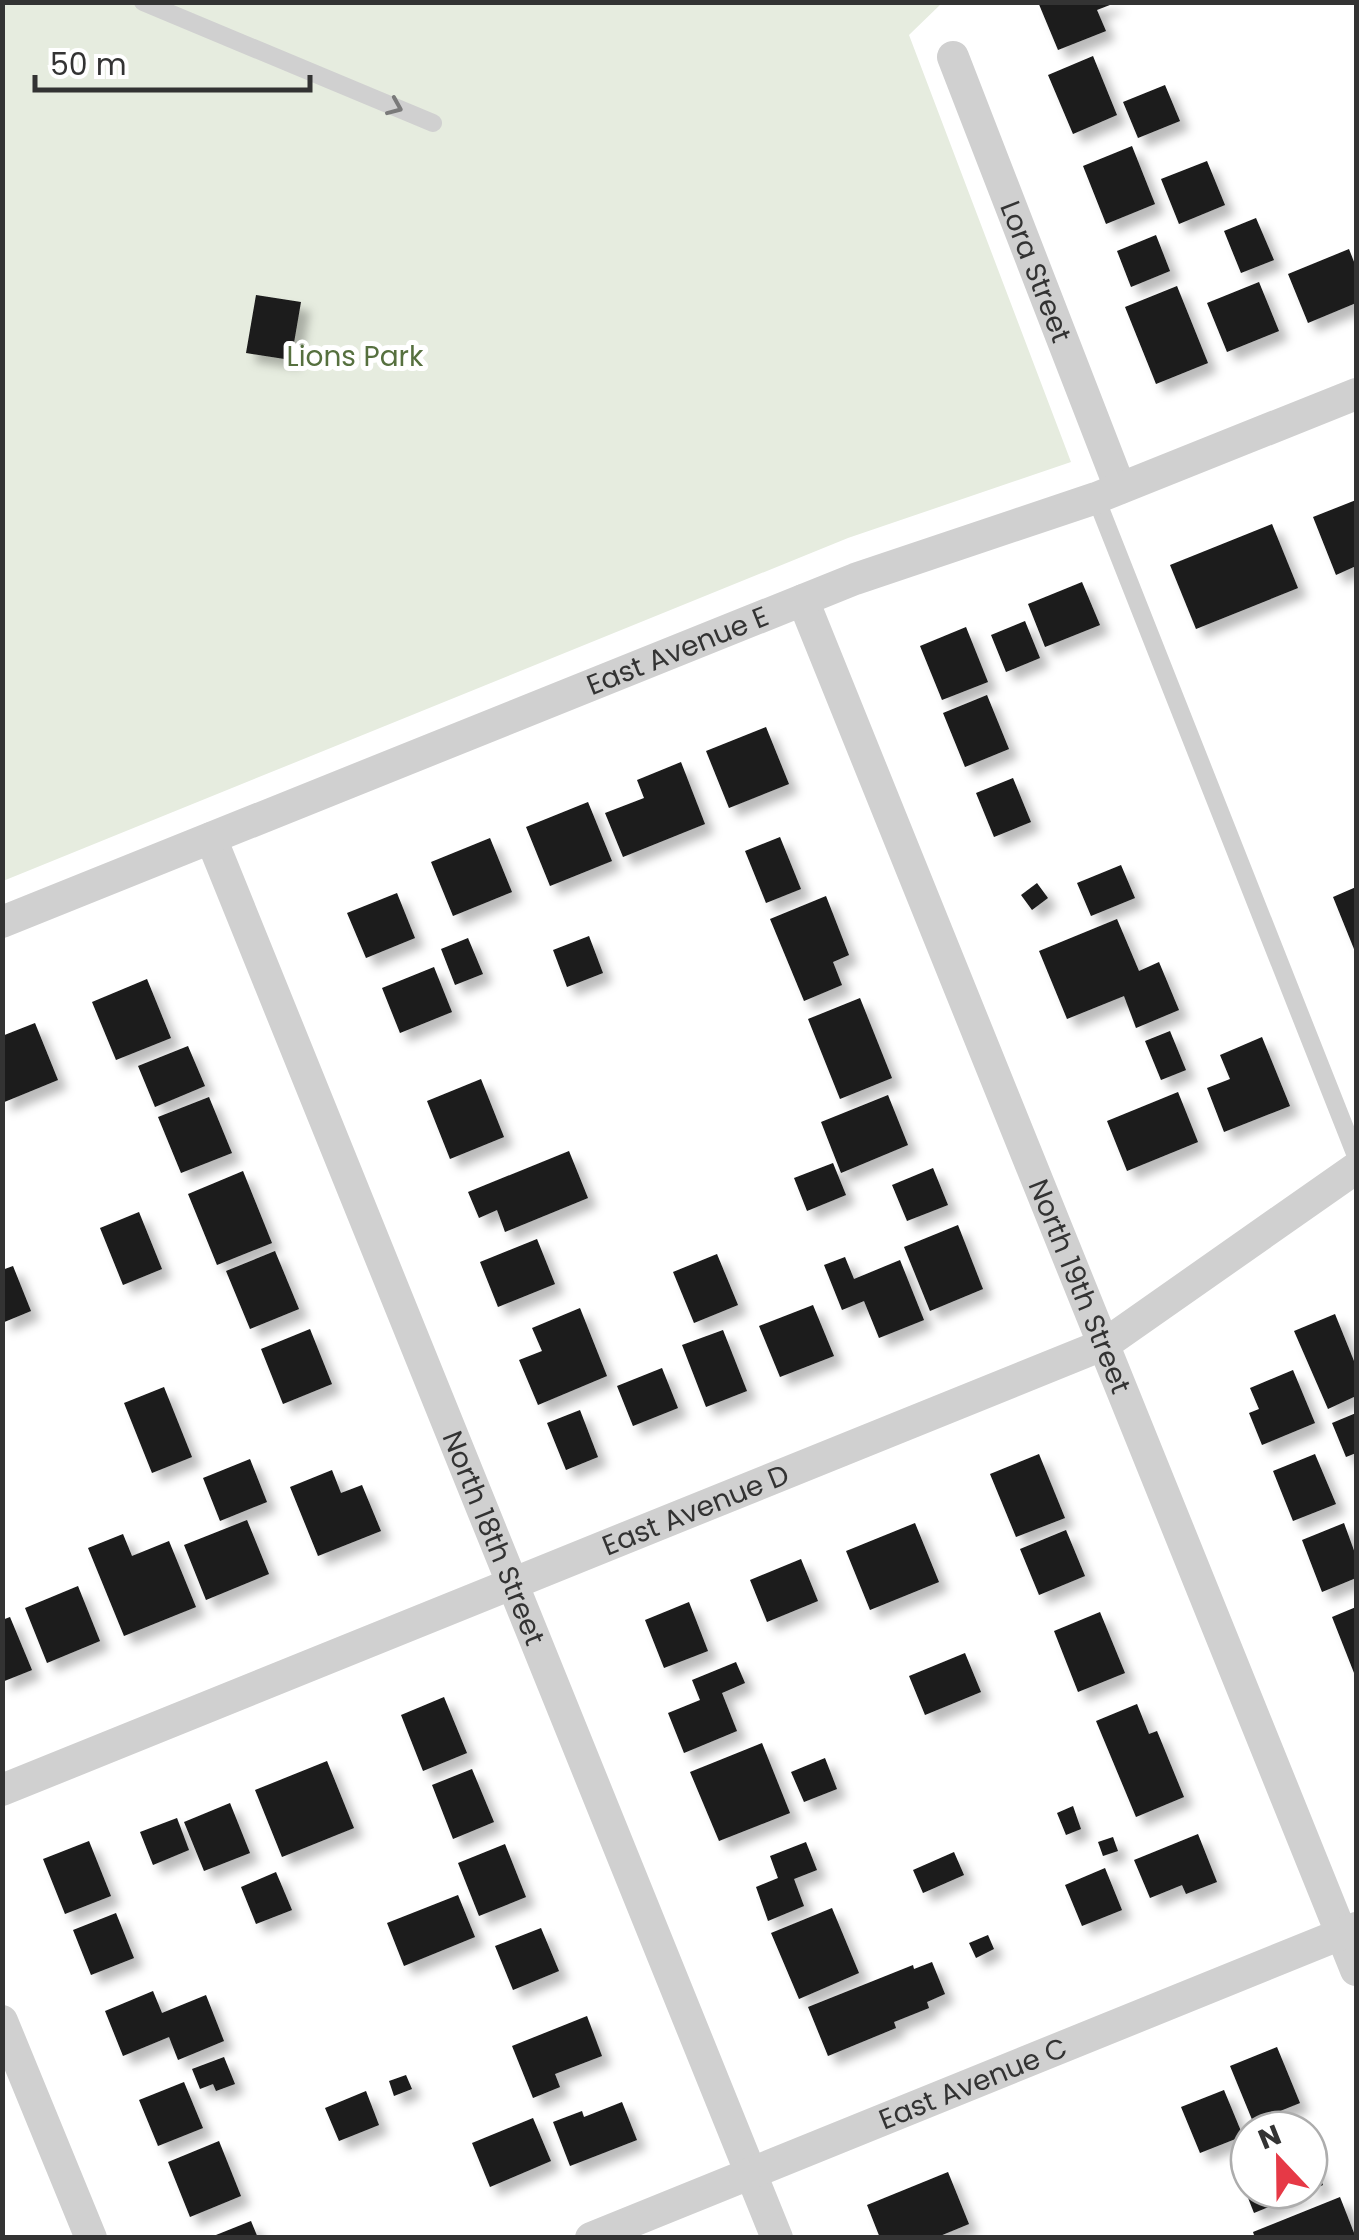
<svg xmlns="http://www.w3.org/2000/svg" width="1359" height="2240" viewBox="0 0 1359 2240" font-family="Poppins,sans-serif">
	<defs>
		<filter id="shadow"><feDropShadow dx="9" dy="9" stdDeviation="5" flood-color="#0004"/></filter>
	</defs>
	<rect width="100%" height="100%" fill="#fff"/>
	<!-- green -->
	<path fill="#e6ecdf" d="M3 3H942L909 35 1071 462 848 538 3 881Z"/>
	<!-- building -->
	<path fill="#1a1a1a" filter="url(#shadow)" d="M1038 2H1115V3L1097 10 1106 31 1058 50Z
		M1093 56 1117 115 1073 134 1048 75Z
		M1165 85 1180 121 1138 138 1123 102Z
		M1132 146 1155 204 1106 224 1083 166Z
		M1207 161 1225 205 1179 224 1161 179Z
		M1256 218 1274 260 1241 273 1224 231Z
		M1156 235 1170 271 1131 287 1117 251Z
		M1349 249 1356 267V303L1308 323 1288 274Z
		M1259 282 1279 331 1227 352 1207 303Z
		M1177 286 1208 363 1156 384 1125 307Z
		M256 295 301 302 291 360 246 353Z
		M1356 500V566L1336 575 1313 517Z
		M1272 524 1298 588 1196 629 1170 565Z
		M1082 582 1100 625 1045 647 1028 604Z
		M1025 621 1040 658 1006 672 991 635Z
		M966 627 988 682 942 700 920 646Z
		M987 695 1009 749 965 767 943 713Z
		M766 727 789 784 729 808 706 751Z
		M681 762 705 824 623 857 605 813 644 798 637 780Z
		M1013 778 1031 822 994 837 976 793Z
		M588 802 612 861 550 886 526 827Z
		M780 837 801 889 766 903 745 851Z
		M490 838 512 892 453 916 431 862Z
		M1121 865 1135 898 1091 916 1077 883Z
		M1037 883 1048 898 1032 910 1021 895Z
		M1356 887V954L1333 897Z
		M397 893 415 938 366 958 347 913Z
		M826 896 849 955 833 962 842 985 804 1001 770 919Z
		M1117 919 1139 971 1159 962 1179 1010 1136 1028 1124 996 1067 1019 1039 951Z
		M589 936 603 973 567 987 553 950Z
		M468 938 483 974 455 985 441 949Z
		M434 967 452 1012 400 1033 382 988Z
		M147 979 171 1038 116 1060 92 1002Z
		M860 998 892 1078 840 1099 808 1019Z
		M35 1023 58 1080 2 1103V1036Z
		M1170 1031 1186 1070 1161 1080 1145 1041Z
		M1262 1037 1290 1106 1224 1132 1207 1088 1230 1079 1220 1055Z
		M188 1046 205 1086 155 1107 138 1066Z
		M481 1079 504 1137 450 1159 427 1101Z
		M1178 1092 1198 1142 1127 1171 1107 1121Z
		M888 1095 908 1145 841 1173 821 1122Z
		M209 1097 232 1153 181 1173 158 1117Z
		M569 1151 588 1198 505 1232 497 1210 479 1218 468 1192Z
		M833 1163 846 1195 807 1211 794 1178Z
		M933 1168 948 1205 907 1221 892 1185Z
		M243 1171 272 1243 217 1265 188 1194Z
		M139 1212 162 1269 123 1285 100 1228Z
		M958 1225 983 1289 930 1311 904 1247Z
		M537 1239 555 1284 498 1307 480 1262Z
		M275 1251 299 1309 250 1329 226 1271Z
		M717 1254 738 1305 694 1323 673 1272Z
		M845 1257 854 1279 900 1260 924 1320 879 1338 864 1301 842 1310 824 1265Z
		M13 1266 31 1311 2 1323V1270Z
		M813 1305 834 1356 780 1377 759 1326Z
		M580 1308 607 1376 538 1405 519 1360 542 1351 532 1328Z
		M1335 1314 1356 1366V1396L1328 1409 1294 1331Z
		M310 1329 332 1384 283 1404 261 1349Z
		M723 1330 747 1391 706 1407 682 1345Z
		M662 1368 678 1408 633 1426 617 1386Z
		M1293 1370 1315 1423 1262 1445 1249 1413 1259 1409 1250 1388Z
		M164 1387 192 1457 152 1473 124 1403Z
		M580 1410 598 1457 566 1470 547 1423Z
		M1356 1413V1453L1346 1457 1332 1423Z
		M1039 1454 1065 1518 1016 1537 990 1474Z
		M1315 1454 1336 1504 1293 1521 1273 1471Z
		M250 1459 267 1502 220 1521 203 1478Z
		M332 1470 341 1493 362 1485 381 1531 318 1556 290 1487Z
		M247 1520 269 1574 206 1600 184 1545Z
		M915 1523 939 1582 870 1610 846 1551Z
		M1344 1523 1356 1556V1578L1322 1592 1302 1540Z
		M1066 1530 1085 1576 1039 1595 1020 1549Z
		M123 1534 132 1556 169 1541 196 1607 124 1636 88 1548Z
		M801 1559 818 1601 767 1622 750 1580Z
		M78 1586 100 1641 47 1663 25 1608Z
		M689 1602 708 1651 664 1668 645 1620Z
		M1356 1607V1678L1332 1617Z
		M1100 1612 1125 1673 1078 1692 1054 1631Z
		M10 1617 32 1670 2 1682V1620Z
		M965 1653 981 1692 925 1715 909 1676Z
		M736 1662 745 1683 722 1693 737 1731 684 1753 668 1713 700 1700 692 1680Z
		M444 1697 467 1753 423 1771 401 1715Z
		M1137 1704 1149 1734 1157 1731 1184 1797 1136 1817 1096 1721Z
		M762 1743 790 1813 719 1841 690 1772Z
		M825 1758 837 1789 804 1802 791 1772Z
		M327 1761 354 1828 282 1857 255 1790Z
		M472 1769 494 1822 453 1839 432 1785Z
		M230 1803 250 1853 204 1871 184 1822Z
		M1073 1806 1081 1829 1066 1835 1057 1813Z
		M177 1818 189 1850 153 1865 140 1832Z
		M1198 1834 1217 1882 1186 1894 1182 1885 1150 1898 1134 1860Z
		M1113 1837 1118 1851 1103 1856 1098 1842Z
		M89 1841 111 1896 65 1914 43 1859Z
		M806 1842 817 1870 794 1879 804 1906 768 1921 756 1887 778 1878 770 1856Z
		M505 1844 526 1897 479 1916 458 1863Z
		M954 1852 964 1875 923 1893 913 1870Z
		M1105 1868 1122 1910 1082 1926 1065 1885Z
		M276 1872 292 1910 256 1924 241 1887Z
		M458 1895 475 1937 404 1966 387 1923Z
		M832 1908 859 1973 799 1999 771 1933Z
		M116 1913 134 1958 91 1975 73 1930Z
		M541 1928 559 1971 513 1990 495 1946Z
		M988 1935 994 1949 976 1958 969 1943Z
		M932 1962 945 1994 927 2002 929 2008 894 2022 896 2028 828 2056 808 2007 913 1965 914 1969Z
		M153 1991 162 2013 206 1995 224 2041 178 2060 169 2037 123 2056 105 2011Z
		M587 2016 602 2056 555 2074 560 2087 533 2098 512 2046Z
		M1277 2047 1300 2103 1253 2122 1230 2066Z
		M224 2057 235 2084 216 2091 213 2084 200 2089 192 2069Z
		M406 2075 412 2089 394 2096 389 2081Z
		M184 2082 203 2128 158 2146 139 2100Z
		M1224 2090 1243 2136 1200 2153 1181 2107Z
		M366 2091 379 2125 339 2141 325 2108Z
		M622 2102 637 2140 570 2166 553 2122 582 2111 584 2117Z
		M533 2118 551 2161 490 2187 472 2143Z
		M219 2141 241 2196 190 2217 168 2162Z
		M1309 2150 1323 2185 1254 2213 1235 2165 1249 2159V2190H1309Z
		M948 2172 969 2224 935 2238H880L867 2205Z
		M1340 2197 1356 2238H1255L1253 2232Z
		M251 2221 258 2238H211V2237Z"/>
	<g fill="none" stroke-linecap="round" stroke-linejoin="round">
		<!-- service -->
		<path stroke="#d0d0d0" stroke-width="18" d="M143 2 433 123
			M1096 498 1356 1156"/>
		<!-- minor -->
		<g stroke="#d0d0d0" stroke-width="32">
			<path id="s1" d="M953 57 1120 488"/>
			<path id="s2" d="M803 600 1356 1970"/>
			<path id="s3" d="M211 838 777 2238"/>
			<path id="s4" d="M2 922 855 579 1096 498 1356 394"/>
			<path id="s5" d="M2 1790 1105 1344 1356 1168"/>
			<path d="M2 2021 91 2238"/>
			<path id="s6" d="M591 2238 1356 1928"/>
		</g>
	</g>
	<!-- one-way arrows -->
	<defs><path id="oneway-chevron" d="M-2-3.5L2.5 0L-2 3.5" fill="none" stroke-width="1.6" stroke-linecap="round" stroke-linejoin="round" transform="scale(2.5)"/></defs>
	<use stroke="#7a7a7a" href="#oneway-chevron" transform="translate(395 107) rotate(23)"/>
	<g text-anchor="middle" stroke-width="10" stroke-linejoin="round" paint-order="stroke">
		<!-- street labels -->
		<g font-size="28" fill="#333" stroke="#fff">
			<text dy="10" stroke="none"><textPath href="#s1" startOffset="230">Lora Street</textPath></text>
			<text dy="10" stroke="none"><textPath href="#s4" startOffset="728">East Avenue E</textPath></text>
			<text dy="10" stroke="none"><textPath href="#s2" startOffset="740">North 19th Street</textPath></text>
			<text dy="10" stroke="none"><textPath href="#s5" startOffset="748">East Avenue D</textPath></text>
			<text dy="10" stroke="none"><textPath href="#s3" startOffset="755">North 18th Street</textPath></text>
			<text dy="10" stroke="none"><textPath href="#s6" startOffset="412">East Avenue C</textPath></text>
		</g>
		<!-- park labels -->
		<g font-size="28" fill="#56703f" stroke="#fff">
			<text x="355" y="366">Lions Park</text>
		</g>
	</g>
	<!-- border -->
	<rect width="1359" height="2240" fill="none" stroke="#333333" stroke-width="10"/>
	<!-- north arrow -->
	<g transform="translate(1279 2160) rotate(338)"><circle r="48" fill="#ffffff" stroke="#adadad" stroke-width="2.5"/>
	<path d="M0-8L18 38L0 25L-18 38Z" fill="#e63946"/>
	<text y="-15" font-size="28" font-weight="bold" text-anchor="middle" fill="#333333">N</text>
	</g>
	<!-- scale -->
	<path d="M35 75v15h275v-15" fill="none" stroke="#333333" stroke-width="5"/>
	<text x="50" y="75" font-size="30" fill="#333333" stroke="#ffffff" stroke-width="8" paint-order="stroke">50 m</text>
</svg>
